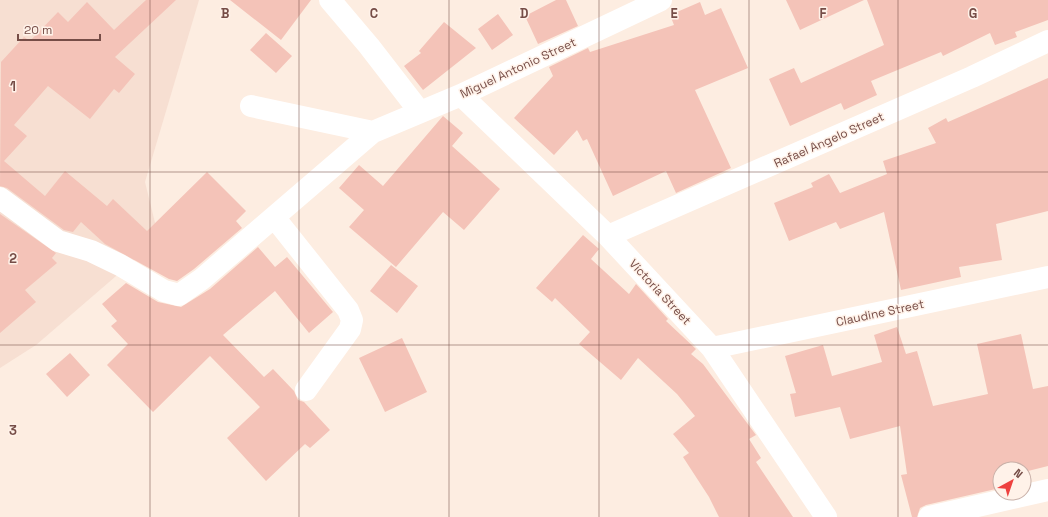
<svg xmlns="http://www.w3.org/2000/svg" width="1048" height="517" viewBox="0 0 1048 517" font-family="'Space Grotesk',sans-serif">
	<rect width="100%" height="100%" fill="#fdede1"/>
	<!-- residential -->
	<path fill="#f7dfd2" d="M0 0H199L145 182 159 239 36 345 0 368Z"/>
	<!-- building -->
	<path fill="#f4c3b8" d="M146 0H176L115 57 135 74 119 93 114 89 90 119 48 86 14 125 27 136 4 161 45 196 65 171 107 206 113 199 147 231 207 172 246 211 236 221 242 228 194 269 177 281 169 279 105 244 81 222 73 232 64 230 7 188 0 186 1 62 24 37 30 41 58 12 68 22 87 2 114 30Z
		M230 0H311L281 40Z
		M556 0H566L578 26 538 44 525 16Z
		M786 0H864L800 30Z
		M867 0H1048V20L1015 32 1017 37 995 45 990 33 943 56 941 52 871 81 877 95 844 110 841 103 790 126 769 79 794 68 801 83 884 45Z
		M700 2 705 15 721 8 748 68 695 90 731 168 676 193 666 171 613 196 587 139 583 141 577 130 554 155 514 118 553 76 549 67 588 48 590 52 674 25 670 15Z
		M498 14 513 35 492 50 478 29Z
		M444 22 476 48 423 90 404 66 421 53 419 51Z
		M266 33 292 56 276 73 250 50Z
		M1048 78V211L996 224 1002 260 959 267 961 277 901 290 884 212 840 229 836 222 789 241 774 203 813 187 811 183 829 174 840 193 887 174 883 161 936 143 928 128 946 118 948 122Z
		M443 116 463 133 452 146 500 189 464 230 443 212 396 267 349 227 364 210 339 188 359 165 383 186Z
		M0 214 56 253 52 258 57 263 25 290 36 302 0 333Z
		M583 235 599 249 591 259 629 294 636 284 668 319 666 321 696 349 691 354 703 364 756 435 749 439 761 458 756 462 793 517H719L709 497 683 457 689 453 673 434 695 416 677 394 638 358 621 380 579 344 590 332 555 298 552 302 536 288Z
		M258 247 275 267 287 257 333 312 309 333 275 291 223 335 264 377 273 369 294 391 298 400 304 402 330 430 310 448 305 444 266 481 227 438 260 407 210 356 153 412 107 365 128 344 111 326 117 321 102 304 126 283 158 302 181 307 210 289Z
		M391 265 418 286 397 313 370 291Z
		M897 327 906 354 917 351 933 406 988 394 977 344 1021 334 1033 389 1048 386V466L1024 472V469H1000V488L926 505 920 508 917 517H912L901 475 907 474 900 426 850 439 840 407 795 417 790 394 796 393 785 356 823 345 832 376 882 362 874 335Z
		M402 338 427 392 385 412 359 358Z
		M70 353 90 375 67 397 46 374Z"/>
	<g fill="none" stroke-linecap="round" stroke-linejoin="round">
		<!-- minor -->
		<path stroke="#fff" stroke-width="22" d="M330 0 369 46 420 112
			M461 95 608 236 712 348 826 517
			M251 106 373 132
			M0 198 58 241 91 251 120 265 164 291 179 295 202 279 373 132 461 95 661 0
			M274 217 348 310 352 320 350 329 306 390
			M608 236 972 77 1048 41
			M712 348 1048 277
			M929 517 1048 490"/>
	</g>
	<!-- grid -->
	<path fill="none" stroke="#764d47" stroke-width="1" stroke-opacity="0.55" d="M150 0V517M299 0V517M449 0V517M599 0V517M749 0V517M898 0V517M0 172H1048M0 345H1048"/>
	<g text-anchor="middle" stroke-width="3" stroke-linejoin="round" paint-order="stroke">
		<!-- street labels -->
		<g font-size="12" fill="#764d47" stroke="#fff2e9">
			<text transform="translate(518 68) rotate(-25)" y="4">Miguel Antonio Street</text>
			<text transform="translate(829 140) rotate(-24)" y="4">Rafael Angelo Street</text>
			<text transform="translate(660 292) rotate(47)" y="4">Victoria Street</text>
			<text transform="translate(880 313) rotate(-12)" y="4">Claudine Street</text>
		</g>
	</g>
	<g font-size="13" text-anchor="middle" font-weight="bold" fill="#764d47" stroke="#fff2e9" stroke-width="3" stroke-linejoin="round" paint-order="stroke">
		<text x="225" y="18">B</text>
		<text x="374" y="18">C</text>
		<text x="524" y="18">D</text>
		<text x="674" y="18">E</text>
		<text x="823" y="18">F</text>
		<text x="973" y="18">G</text>
		<text x="13" y="91">1</text>
		<text x="13" y="263">2</text>
		<text x="13" y="435">3</text>
	</g>
	<!-- north arrow -->
	<g transform="translate(1012 481) rotate(40)"><circle r="19" fill="#fff2e9" stroke="#c8b0a8"/>
	<path d="M0-3L7 15L0 10L-7 15Z" fill="#ee413f"/>
	<text y="-6" font-size="11" font-weight="bold" text-anchor="middle" fill="#764d47">N</text>
	</g>
	<!-- scale -->
	<path d="M18 34v6h82v-6" fill="none" stroke="#764d47" stroke-width="2"/>
	<text x="24" y="34" font-size="12" fill="#764d47" stroke="#fff2e9" stroke-width="3" paint-order="stroke">20 m</text>
</svg>
